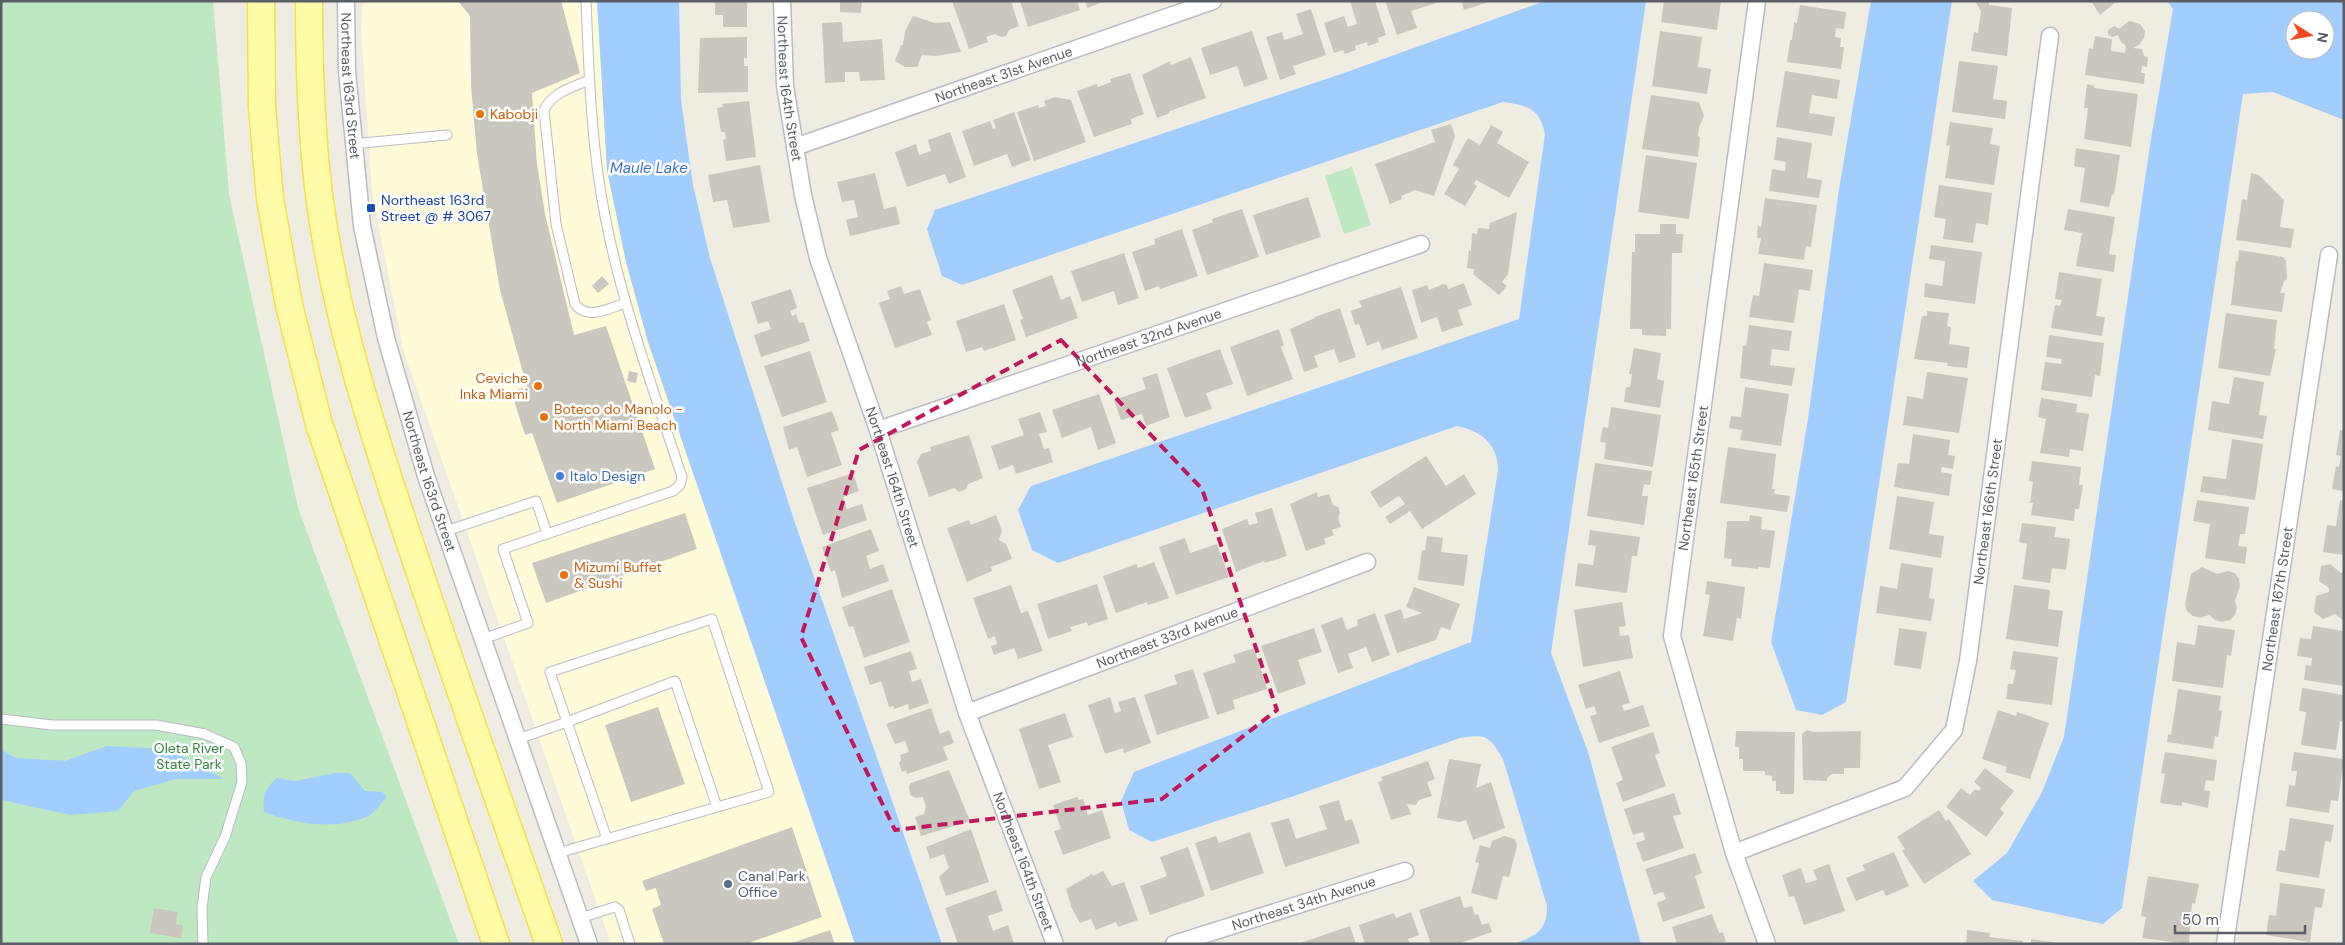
<svg xmlns="http://www.w3.org/2000/svg" width="2345" height="945" viewBox="0 0 2345 945" font-family="'DM Sans',sans-serif">
	<rect width="100%" height="100%" fill="#efede2"/>
	<!-- commercial -->
	<path fill="#fffad7" d="M363 1H597L607 170 626 262 648 342 855 944H611L403 349 372 191 361 30Z"/>
	<!-- green -->
	<path fill="#bde8c1" d="M1 1H213L229 194 298 508 459 944H1Z
		M1352 167 1371 225 1344 234 1325 176Z"/>
	<!-- water -->
	<path fill="#a2cdff" fill-rule="evenodd" d="M597 1H679L681 100 693 185 710 258 794 520 942 944H855L648 342 626 262 607 170Z
		M1545 1H1646L1551 653 1588 752 1641 944H1514C1536 936 1547 931 1547 906L1503 759C1489 736 1487 734 1460 738L1294 796 1152 842 1129 830 1121 801 1134 772 1471 642 1498 470C1498 444 1481 431 1457 426L1058 563 1032 550 1018 510 1031 486 1519 319 1545 134C1540 108 1526 105 1503 102L962 285 942 276 927 229 935 210 1344 73Z
		M1871 1H1952L1846 702 1822 715 1796 710 1771 642 1808 419 1839 189Z
		M2167 1H2344V120L2273 92 2243 94 2122 908 2103 924 1992 900 1973 881 2007 853 2042 792 2064 737 2150 145 2173 9ZM2295 20H2325V50H2295Z
		M107 746 168 749 224 779H176L134 791 118 811 70 815 1 800V750L16 758 65 761Z
		M334 773H350L365 791 382 792 387 796C382 802 376 812 368 816 336 831 295 824 264 812 262 796 265 788 277 778L296 781Z"/>
	<!-- building -->
	<path fill="#cac7bf" d="M458 1H561L580 73 532 93 537 164 545 214 574 335 606 326 655 469 557 503 532 433 525 435 511 391 527 387 500 290 477 154 471 86 470 16Z
		M715 1H747V27H723V15H715Z
		M840 1H862L861 13 840 12Z
		M952 1H1011L1019 26 1009 30 1006 36 1001 37 995 34 986 37 988 42 969 49Z
		M1020 1H1077L1080 10 1028 27Z
		M1085 1H1106L1087 8Z
		M1350 1H1375L1386 35 1378 38 1379 42 1368 46 1367 42 1355 46 1356 50 1345 54 1343 50 1334 53 1324 23 1344 16 1348 27 1357 24Z
		M1385 1H1439L1440 2 1411 11 1417 28 1397 35Z
		M1461 1H1489V2L1464 10Z
		M1664 1H1721L1717 30 1661 22Z
		M1975 1H1989V5L2012 8 2007 56 1971 51 1974 32 1978 33 1981 11Z
		M2091 1H2117L2100 15Z
		M1800 5 1846 12 1844 29 1836 28 1835 37 1841 38 1840 47H1844L1841 69 1787 62 1790 40H1792L1794 22 1797 23Z
		M1311 9 1326 55 1293 66 1296 74 1280 80 1266 37 1282 32 1284 40 1303 34 1296 14Z
		M913 16 935 23 950 22 961 52 935 56 922 55 917 67H905L895 61 901 45H903L905 31Z
		M2129 21 2140 24 2145 31 2144 38 2139 45 2133 48 2142 49 2144 56 2148 57 2147 67 2142 66 2141 73H2145L2144 84 2085 75 2089 48 2093 49 2095 36 2112 39 2111 51 2125 53 2126 46 2121 42 2118 35 2112 37 2108 35V30L2114 26 2119 29Z
		M842 22 843 42 882 39 885 80 860 81 859 72H845V82L825 83 822 23Z
		M1252 31 1268 79 1244 87 1237 66 1210 75 1201 48Z
		M1660 31 1702 37 1698 67 1711 69 1707 94 1652 86Z
		M747 37V58H744V66H748V92L698 93 700 38Z
		M1191 57 1206 98 1170 111 1168 114 1157 118 1142 75 1170 61 1171 65Z
		M1959 61 1998 66 1993 99 2007 101 2005 119 1952 112Z
		M1785 71 1840 80 1837 99 1812 95 1809 113 1835 117 1832 136 1776 127Z
		M1130 73 1144 114 1131 119 1132 124 1094 137 1077 91 1097 84 1098 87 1111 82 1110 79Z
		M2087 84 2094 86V88L2138 94 2131 147 2084 139 2088 108H2084Z
		M1651 95 1699 102 1704 116 1699 127 1698 136 1700 137 1698 157 1642 149Z
		M1055 97 1071 100 1086 142 1034 161 1017 112 1038 105 1039 108 1046 106 1044 101Z
		M749 101 756 157 726 161 723 140 726 139 725 132H721L717 108 723 107 722 104Z
		M1014 112 1031 160 1012 167 1007 154 974 166 962 131 990 121 993 129 996 128 993 120Z
		M1950 122 1993 128 1990 144 2000 146 1994 185 1945 178 1950 146 1946 145Z
		M1451 124 1455 136 1434 196 1415 190 1401 196 1402 199 1390 204 1375 164 1435 142 1431 130Z
		M1491 125 1503 132 1497 143 1529 162 1509 198 1476 180 1474 184 1477 186 1465 206 1444 194 1459 169 1453 165 1468 138 1480 145Z
		M950 132 966 177 949 184 945 174 907 187 895 152 916 144 919 155 931 151 928 140Z
		M1777 137 1812 143 1807 178 1822 180 1819 198 1769 191 1772 169 1785 171 1786 162 1774 160Z
		M2076 148 2120 155 2114 195 2112 194 2109 207 2080 202 2085 168 2074 166Z
		M1646 155 1697 163 1689 219 1638 212Z
		M760 165 770 222 733 228 727 200 713 202 708 175Z
		M875 173 884 209 896 206 900 224 850 236 846 220 858 217 854 200 842 202 837 182Z
		M2251 173 2259 175 2284 200 2280 227 2294 229 2291 248 2236 240 2242 199 2247 200Z
		M1939 185 1992 193 1988 225 1976 223 1973 243 1943 239 1946 219 1934 217Z
		M1308 197 1321 237 1266 255 1253 215Z
		M1765 198 1817 205 1811 247 1806 246 1804 260 1758 254 1761 238H1757L1758 226 1761 227Z
		M1242 209 1259 257 1207 275 1192 230 1213 222 1212 219Z
		M2068 209 2115 217 2109 254 2116 255 2114 272 2076 266 2082 233 2064 230Z
		M1517 212 1508 274 1502 282 1507 286 1499 295 1473 274 1474 269 1467 268 1469 250 1471 251 1472 233 1477 234 1478 228 1489 229 1490 223Z
		M1660 224H1676V234H1683L1682 253H1672L1671 329H1666V336L1642 335V329H1630L1632 252H1635V234H1660Z
		M1182 229 1198 276 1160 289 1159 286 1145 291 1132 252 1155 244 1154 239Z
		M1931 245 1982 252 1975 304 1924 297 1925 283 1942 286 1945 261 1929 259Z
		M2239 250 2283 257 2286 261 2287 279 2284 281 2280 293H2285L2282 312 2231 305 2236 261H2238Z
		M1124 253 1139 298 1118 305 1114 291 1082 302 1071 271Z
		M1764 263 1813 270 1810 291 1799 289 1794 323 1749 317 1753 295 1759 296Z
		M2059 272 2102 279 2096 316 2105 317 2102 336 2051 328 2055 305 2060 306 2062 300 2055 299Z
		M1052 275 1061 300 1070 296 1078 318 1026 337 1020 320 1023 319 1012 290Z
		M602 276 609 284 598 293 592 286Z
		M1464 283 1472 305 1458 310 1463 325 1442 332 1437 317 1421 323 1412 290 1427 285 1429 290 1443 284 1447 285 1448 289Z
		M901 286 904 294 920 289 931 320 927 322 932 335 895 348 879 303 890 299 887 291Z
		M1401 287 1418 338 1382 350 1379 341 1367 346 1359 324 1355 325 1351 311 1362 307 1359 301Z
		M791 289 797 308 790 311 792 316 796 314 799 323 804 322 810 341 761 357 754 335 771 329 768 321 758 324 751 302Z
		M1004 304 1016 340 984 351 982 347 966 352 956 321Z
		M1340 308 1356 357 1339 363 1334 349 1314 356 1318 367 1304 372 1290 329 1315 318V317Z
		M1927 311 1949 313 1947 326 1951 327 1949 344 1970 347 1967 368 1947 366 1948 363 1914 359 1922 316H1927Z
		M2226 313 2277 320 2274 349H2276L2270 376 2218 368Z
		M1749 325 1792 331 1789 351 1772 349 1770 365 1795 368 1792 386 1740 378 1743 345 1746 346Z
		M1279 329 1284 345 1281 347 1293 379 1247 396 1230 347Z
		M2049 335 2104 343 2100 376 2095 375 2092 397 2041 390 2045 362 2061 364 2062 359 2046 357Z
		M1634 348 1661 353 1657 379 1664 381 1660 408 1624 402 1626 387H1630L1632 374H1629Z
		M1220 349 1233 384 1206 393 1212 409 1185 418 1167 368Z
		M810 351 827 402 782 417 764 366Z
		M629 371 638 373 636 383 627 381Z
		M1927 372 1968 378 1959 433 1903 425 1907 396 1923 399Z
		M1157 373 1170 417 1146 426 1142 414 1121 420 1114 400 1146 389 1142 378Z
		M2234 377 2264 382 2259 415 2267 416 2263 439 2208 430 2212 401 2229 404Z
		M1745 387 1789 394 1781 446 1740 440 1742 430 1729 428 1731 416 1741 417Z
		M1099 394 1116 443 1098 450 1091 427 1062 438 1052 410Z
		M2041 398 2077 404 2076 412 2089 414 2083 451 2070 449 2069 457 2040 453 2046 419 2038 417Z
		M1611 407 1661 415 1653 467 1604 459 1606 443 1600 442 1603 427 1608 428Z
		M832 411 839 430 831 433 842 465 807 477 797 447 789 450 783 427Z
		M1040 412 1047 432 1039 434 1044 449 1049 448 1053 462 1016 474 1013 465 999 470 991 446 1024 435 1018 419Z
		M2340 430H2344V491L2332 489 2336 466 2339 467 2341 456 2336 455Z
		M1913 434 1950 440 1948 455 1955 456 1953 469 1942 467 1941 472 1952 474 1949 496 1894 487 1898 463 1909 464Z
		M969 435 983 478 968 484 966 489 959 492 954 488 929 497 917 462 921 454 931 451 930 447Z
		M2232 439 2263 444 2255 500 2200 492 2203 476 2226 479Z
		M1728 447 1776 454 1772 489H1775L1774 494 1790 496 1787 512 1720 503Z
		M1426 456 1446 486 1464 474 1476 494 1422 529 1410 511 1390 524 1385 517 1405 504 1399 496 1380 508 1370 492Z
		M2032 461 2081 467 2079 485H2083L2079 509H2075L2074 521 2031 515 2033 503H2030L2033 482 2029 481Z
		M1595 463 1652 471 1650 485 1644 484 1642 496H1648L1644 525 1587 516Z
		M853 473 859 491 843 497 847 509 862 504 867 520 823 535 807 488Z
		M1317 492 1318 497 1329 494 1333 505 1338 507 1340 512 1338 518 1341 527 1332 530 1334 535 1324 539 1326 544 1306 551 1290 504Z
		M1897 496 1934 502 1929 534 1944 536 1941 558 1889 549Z
		M2197 500 2249 507 2245 534H2240L2238 546 2247 547 2245 564 2205 558 2210 524 2193 521Z
		M2340 500 2344 501V555L2323 552 2327 525 2336 526Z
		M1272 508 1287 556 1265 563 1264 561 1236 572 1222 529 1247 519 1249 525 1258 523 1255 513Z
		M685 513 697 549 546 603 532 563Z
		M996 515 1002 531 999 540 1006 544 1012 559 991 567 992 571 967 582 947 528 969 520 971 525Z
		M1750 515 1762 517 1761 529 1775 531 1770 568 1759 567 1758 569 1731 566 1732 559 1724 558 1727 521H1749Z
		M2022 523 2056 527 2054 537 2070 539 2066 570 2052 568 2050 583 2022 579 2027 544 2019 542Z
		M871 529 879 551 866 556 870 569 883 564 889 581 842 598 835 570 831 572 822 547Z
		M1590 530 1640 537 1637 556H1632L1627 593 1575 586 1578 563 1593 565 1596 546 1588 545Z
		M1427 536 1443 538 1441 552 1468 555 1464 586 1418 580 1422 550 1425 551Z
		M1185 538 1190 553 1217 544 1229 577 1176 595 1159 547Z
		M1154 562 1169 598 1148 605 1147 602 1116 613 1103 576 1137 564 1138 568Z
		M1901 563 1933 568 1929 598 1935 599 1931 621 1876 613 1880 586 1897 589Z
		M2330 564 2341 573 2344 572V621L2335 614 2323 619 2314 612 2316 596 2329 592V588L2319 581 2321 566Z
		M2202 567 2217 574 2228 571 2235 573 2239 579 2240 586 2235 601 2237 608 2235 615 2230 620 2222 622 2215 620 2209 615 2200 618 2193 616 2187 611 2185 605 2191 574Z
		M1707 581 1745 587 1741 619 1737 618 1733 641 1703 636 1710 595 1705 594Z
		M1097 584 1108 619 1088 626 1087 622 1070 627 1072 631 1048 639 1037 604Z
		M1011 585 1021 613 1028 611 1043 651 1018 659 1014 648 994 655 991 646 997 644 995 636 988 639 973 598Z
		M2014 585 2050 590 2048 609 2063 611 2058 647 2006 639Z
		M1414 587 1460 604 1450 630 1441 627 1436 640 1397 653 1384 615 1401 609 1404 619 1422 613 1406 607Z
		M892 589 910 642 864 658 853 626 849 627 842 607Z
		M1622 602 1626 626 1619 627 1620 636 1629 635 1633 658 1583 667 1574 610Z
		M1375 613 1390 655 1372 662 1366 647 1348 654 1353 668 1338 673 1321 625 1342 617 1347 630 1358 625 1357 620Z
		M2198 625 2235 630 2231 656 2227 655 2223 688 2172 681 2177 642 2195 645Z
		M2313 626 2344 631V686L2304 680 2306 665 2311 666 2312 658 2297 656 2300 638 2311 639Z
		M1314 628 1322 652 1298 660 1306 684 1278 694 1261 646Z
		M1899 628 1927 632 1921 669 1894 665Z
		M1254 648 1267 689 1233 700 1235 709 1217 715 1203 673 1236 662 1233 655Z
		M911 651 917 669 909 671 912 682 921 679 929 703 909 710 908 704 894 709V706L889 707 881 681 870 685 864 667Z
		M2013 651 2058 657 2052 705 2006 699 2008 684H2013L2016 670 2010 669Z
		M1193 669 1209 718 1157 735 1144 695 1177 684 1174 675Z
		M1620 671 1630 703 1622 705 1624 711 1643 705 1650 726 1599 743 1590 716 1597 714 1594 706 1586 709 1578 685Z
		M2302 688 2344 695V722L2340 721 2336 750 2301 745 2306 712 2299 711Z
		M2178 689 2221 696 2219 710 2222 711 2218 737 2215 736 2213 749 2167 742 2168 734 2171 735Z
		M1110 697 1115 713 1121 711 1118 702 1135 697 1151 743 1124 753 1123 748 1105 754 1088 705Z
		M658 707 685 784 631 802 605 725Z
		M931 708 940 734 949 730 954 743 943 747 948 760 907 774 906 770 902 772 899 763 901 760 900 755 909 752 905 741 895 744 886 724Z
		M1998 710 2016 716 2017 712 2049 723 2030 779 2005 772 2007 767 1982 759Z
		M1065 713 1073 737 1048 745 1061 782 1039 789 1019 729Z
		M1807 730 1814 732 1861 731 1860 768H1844V774H1832L1827 778V781L1803 780 1802 734Z
		M1736 731 1795 732 1794 794H1780V791H1776V781H1772V776L1765 775V771H1743V759H1739V747H1735Z
		M1653 732 1660 753 1655 755 1666 786 1623 802 1616 783 1623 780 1611 747Z
		M2165 752 2217 760 2214 781 2206 780 2204 790 2210 791 2208 808 2182 802V806L2160 803 2165 774 2161 773Z
		M2294 752 2344 759 2338 801 2331 800 2329 813 2286 806 2289 785 2295 786 2297 771H2291Z
		M1449 759 1481 764 1476 788 1491 782 1505 828 1473 840 1466 820 1459 822 1437 818Z
		M1428 761 1435 779 1427 782 1432 796 1419 800 1416 805 1407 804 1411 814 1391 820 1378 782 1383 780 1381 777Z
		M1985 768 2014 791 2000 809 2004 813 1986 837 1946 807 1961 788 1970 795 1975 789 1979 791 1981 788 1974 782Z
		M949 770 970 821 921 836 915 817 924 814 926 807 923 797 916 798 910 795 909 786 911 783Z
		M1674 793 1681 814 1673 816 1684 848 1643 862 1636 843 1645 840 1643 832 1633 835 1624 809Z
		M1077 797 1079 800 1083 799 1088 815 1102 810 1111 838 1063 855 1054 831 1061 829 1053 805Z
		M1339 800 1345 821 1352 819 1360 843 1285 867 1271 823 1289 818 1296 839 1327 829 1319 806Z
		M1939 810 1946 821 1949 819 1971 854 1924 884 1902 851 1905 849 1897 837Z
		M2290 818 2334 825 2331 842 2325 841 2319 878 2276 871 2279 850 2285 851Z
		M792 827 822 917 746 944H664L652 909 661 905 656 888 646 891 642 881Z
		M971 829 989 882 946 896 939 877 949 868 944 854 930 859 926 847Z
		M1250 832 1264 873 1211 891 1195 843 1216 836 1219 843Z
		M1504 836 1515 839 1517 846 1509 877 1503 876 1497 900 1471 893 1479 863 1475 862 1480 845 1490 848 1492 841Z
		M1188 847 1205 896 1150 915 1140 886 1167 876 1160 857Z
		M1894 852 1909 886 1886 896 1883 890 1856 901 1846 878 1865 870 1862 865Z
		M1695 853 1702 873 1695 876 1705 908 1663 922 1657 903 1666 899 1663 892 1654 895 1645 869Z
		M1829 864 1845 911 1804 925 1794 896 1789 897 1782 875 1801 868 1806 883 1817 880 1813 870Z
		M1103 871 1112 886 1124 882 1138 920 1118 927 1116 922 1096 930 1091 919 1080 923 1070 905H1071L1066 889 1092 874 1093 876Z
		M2148 876 2199 884 2195 904 2192 903 2189 944 2142 938 2146 917 2141 916Z
		M2280 883 2325 889 2322 908 2315 907 2310 942 2266 935 2269 915 2276 916Z
		M996 890 1003 911 988 916 993 931 1008 925 1014 943 958 944 945 908Z
		M1460 896 1464 908 1472 906 1475 915 1478 914 1482 925 1489 923 1492 932 1457 944H1431L1419 910Z
		M154 908 178 912 176 924 183 925 181 938 150 933Z
		M1411 912 1419 935 1408 939 1410 944H1365L1359 925 1394 913 1396 918Z
		M1712 914 1719 933 1723 932 1726 942 1677 944 1672 927Z
		M1350 926 1356 944H1300V943Z
		M830 930 835 944H792V943Z
		M1967 930 1990 933 1989 937 2023 941V944H1966Z
		M2031 939 2059 943V944H2031Z"/>
	<g fill="none" stroke-linecap="round" stroke-linejoin="round">
		<!-- lane casing -->
		<g stroke="#babcc2" stroke-width="11">
			<path id="lane" d="M589 80C571 88 553 92 544 110L556 224 575 304C587 321 609 308 626 303
				M352 144 447 135
				M446 531 536 501 547 533
				M483 639 528 623 503 549 673 491 680 485 682 477C654 391 622 305 605 216 591 145 589 73 586 1
				M1 719 52 725H156L205 734 234 747 241 763 242 782 225 837 206 877 202 908 203 944
				M518 739 567 722 550 672 712 619 769 792 558 853
				M607 839 567 722 675 681 717 807
				M580 918 615 907 619 910 630 944"/>
		</g>
		<!-- street casing -->
		<g stroke="#babcc2" stroke-width="19">
			<g id="street">
				<path id="s1" d="M346 1 347 71 362 226 386 338 426 476 589 944"/>
				<path id="s2" d="M782 1 785 86 803 195 818 258 878 430 967 713 1055 944"/>
				<path d="M1757 1 1672 636 1734 853 1767 944"/>
				<path id="s3" d="M795 147 1213 1"/>
				<path id="s4" d="M878 430 1421 244"/>
				<path id="s5" d="M967 713 1367 562"/>
				<path id="s6" d="M1734 853 1905 788 1954 730 1968 661 2050 36"/>
				<path id="s7" d="M1174 944 1405 871"/>
				<path id="s8" d="M2225 944 2329 255"/>
			</g>
		</g>
		<!-- primary casing -->
		<g stroke="#fadb50" stroke-width="29">
			<path id="primary" d="M261 1 262 107 270 199 289 305 319 424 496 944
				M309 1C309 68 311 136 320 202 336 321 374 436 412 549 456 681 503 812 549 944"/>
		</g>
		<!-- lane -->
		<use href="#lane" stroke="#fff" stroke-width="9"/>
		<!-- street -->
		<use href="#street" stroke="#fff" stroke-width="16"/>
		<!-- primary -->
		<use href="#primary" stroke="#fffaa7" stroke-width="26"/>
	</g>
	<!-- marked area -->
	<path fill="none" stroke="#c2185b" stroke-width="4" stroke-dasharray="10 6" stroke-linejoin="round" d="M1061 340 1202 489 1277 710 1162 799 895 830 801 637 859 450Z"/>
	<!-- markers -->
	<g fill="#e8710a" stroke="#fff" stroke-width="2">
		<circle cx="480" cy="114" r="5"/>
		<circle cx="538" cy="386" r="5"/>
		<circle cx="544" cy="417" r="5"/>
		<circle cx="564" cy="575" r="5"/>
	</g>
	<rect fill="#1a4fb4" stroke="#fff" stroke-width="2" x="366" y="203" width="10" height="10" rx="2.5"/>
	<circle fill="#3f7fe0" stroke="#fff" stroke-width="2" cx="560" cy="476" r="5"/>
	<circle fill="#5c6f8a" stroke="#fff" stroke-width="2" cx="728" cy="884" r="5"/>
	<g text-anchor="middle" stroke-width="5" stroke-linejoin="round" paint-order="stroke">
		<!-- street labels -->
		<g font-size="14" fill="#5b5e64" stroke="#fff">
			<text dy="5" stroke="none"><textPath href="#s3" startOffset="221">Northeast 31st Avenue</textPath></text>
			<text dy="5" stroke="none"><textPath href="#s1" startOffset="85">Northeast 163rd Street</textPath></text>
			<text dy="5" stroke="none"><textPath href="#s2" startOffset="88">Northeast 164th Street</textPath></text>
			<text dy="5" stroke="none"><textPath href="#s4" startOffset="286">Northeast 32nd Avenue</textPath></text>
			<text dy="5" stroke="none"><textPath href="#s2" startOffset="492">Northeast 164th Street</textPath></text>
			<text transform="translate(1693 478) rotate(-82)" y="5">Northeast 165th Street</text>
			<text dy="5" stroke="none"><textPath href="#s1" startOffset="490">Northeast 163rd Street</textPath></text>
			<text dy="5" stroke="none"><textPath href="#s6" startOffset="480">Northeast 166th Street</textPath></text>
			<text dy="5" stroke="none"><textPath href="#s8" startOffset="349">Northeast 167th Street</textPath></text>
			<text dy="5" stroke="none"><textPath href="#s5" startOffset="214">Northeast 33rd Avenue</textPath></text>
			<text dy="5" stroke="none"><textPath href="#s2" startOffset="898">Northeast 164th Street</textPath></text>
			<text dy="5" stroke="none"><textPath href="#s7" startOffset="136">Northeast 34th Avenue</textPath></text>
		</g>
		<!-- food labels -->
		<g font-size="14" fill="#c56008" stroke="#fff" text-anchor="start">
			<text x="490" y="119">Kabobji</text>
			<text x="528" y="383" text-anchor="end">Ceviche<tspan x="528" dy="16">Inka Miami</tspan></text>
			<text x="554" y="414">Boteco do Manolo -<tspan x="554" dy="16">North Miami Beach</tspan></text>
			<text x="574" y="572">Mizumi Buffet<tspan x="574" dy="16">&amp; Sushi</tspan></text>
		</g>
		<!-- transit labels -->
		<g font-size="14" fill="#164399" stroke="#fff" text-anchor="start">
			<text x="381" y="205">Northeast 163rd<tspan x="381" dy="16">Street @ # 3067</tspan></text>
		</g>
		<!-- shop labels -->
		<g font-size="14" fill="#366cbe" stroke="#fff" text-anchor="start">
			<text x="570" y="481">Italo Design</text>
		</g>
		<!-- park labels -->
		<g font-size="14" fill="#2f873d" stroke="#fff">
			<text x="189" y="753">Oleta River<tspan x="189" dy="16">State Park</tspan></text>
		</g>
		<!-- service labels -->
		<g font-size="14" fill="#4e5e75" stroke="#fff" text-anchor="start">
			<text x="738" y="881">Canal Park<tspan x="738" dy="16">Office</tspan></text>
		</g>
		<!-- water labels -->
		<g font-size="15" font-style="italic" fill="#3d74ca" stroke="#fff">
			<text x="649" y="173">Maule Lake</text>
		</g>
	</g>
	<!-- border -->
	<rect width="2345" height="945" fill="none" stroke="#5b5e64" stroke-width="5"/>
	<!-- north arrow -->
	<g transform="translate(2310 35) rotate(101)"><circle r="24" fill="#ffffff" stroke="#bdbfc1"/>
	<path d="M0-4L9 19L0 12L-9 19Z" fill="#f44823"/>
	<text y="-8" font-size="14" font-weight="bold" text-anchor="middle" fill="#5b5e64">N</text>
	</g>
	<!-- scale -->
	<path d="M2175 925v8h130v-8" fill="none" stroke="#5b5e64" stroke-width="2.5"/>
	<text x="2182" y="925" font-size="15" fill="#5b5e64" stroke="#ffffff" stroke-width="4" paint-order="stroke">50 m</text>
</svg>
